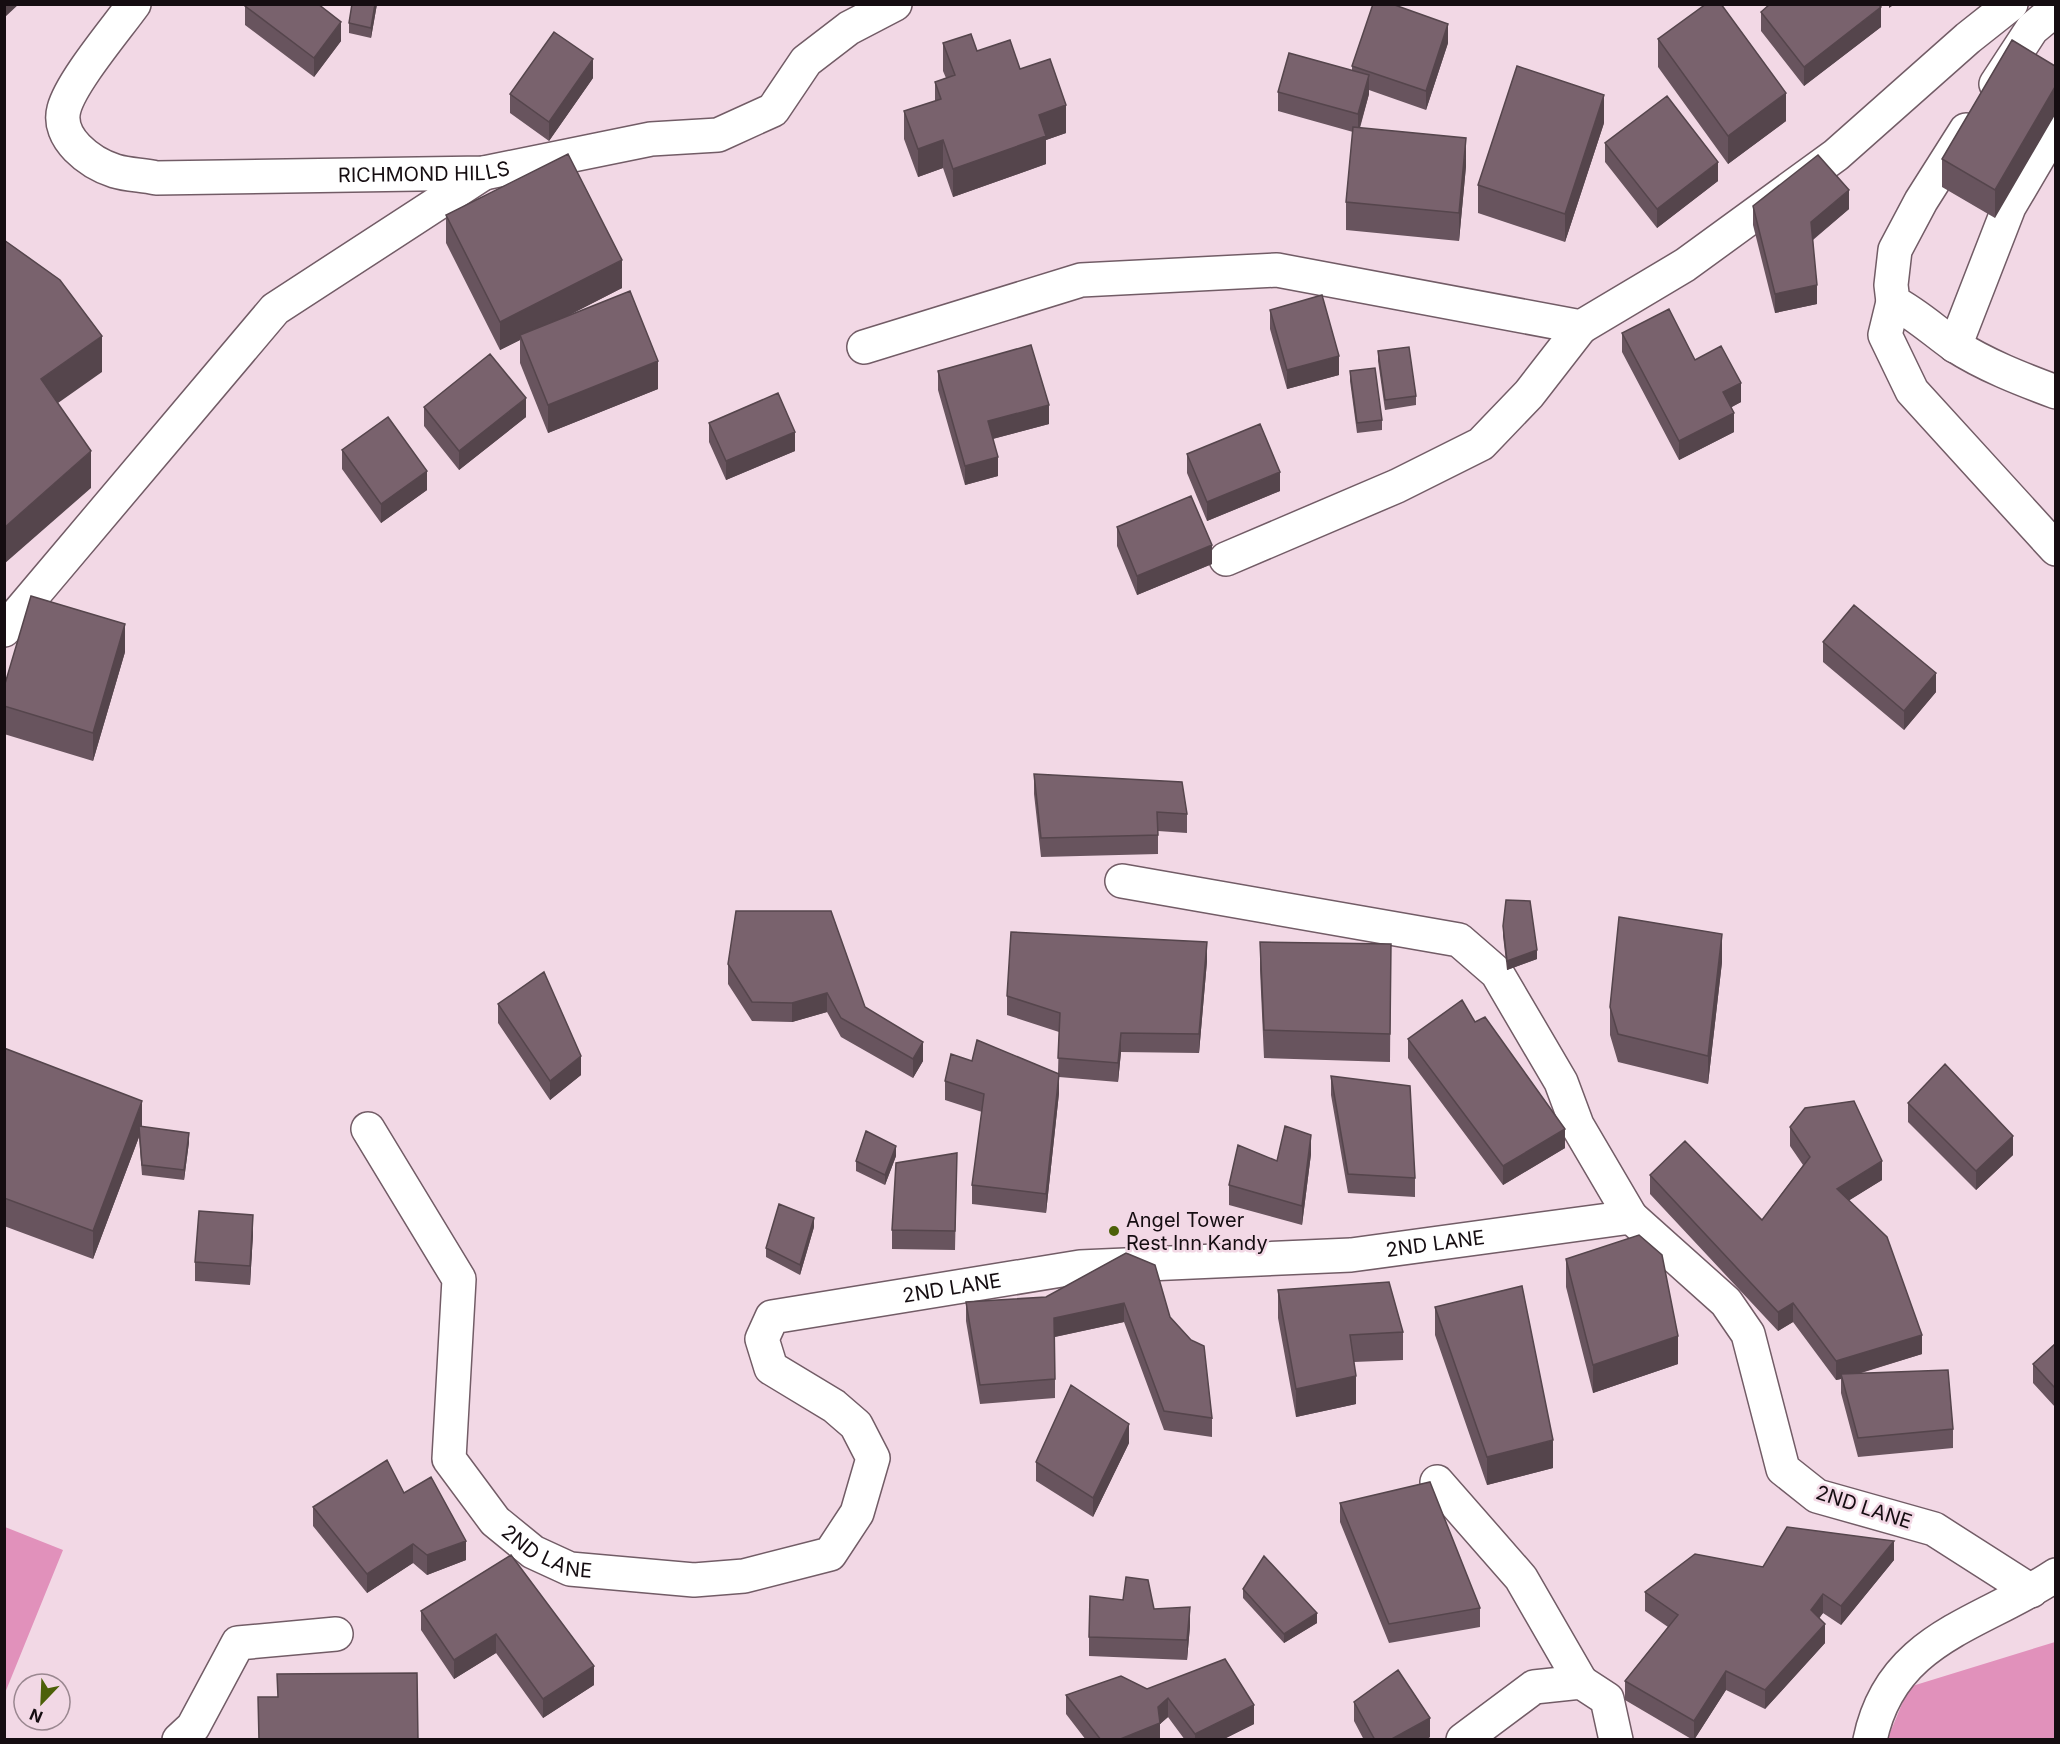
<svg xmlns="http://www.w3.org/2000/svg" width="2060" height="1744" viewBox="0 0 2060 1744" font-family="Inter,sans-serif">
	<rect width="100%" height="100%" fill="#f2d8e5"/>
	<!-- green -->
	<path fill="#e191bb" d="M5 1527 63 1550 5 1693Z
		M2055 1642V1739L1887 1740 1909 1687Z"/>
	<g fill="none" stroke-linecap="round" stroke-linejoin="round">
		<!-- minor casing -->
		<g stroke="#725c66" stroke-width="36">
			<g id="minor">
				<path id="s1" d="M134 4C116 29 71 82 64 109 56 138 90 163 115 171 128 175 143 175 156 178L484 173 651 139 718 135 773 110 806 61 849 28 895 4"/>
				<path d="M1996 84 2032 29 2056 9"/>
				<path d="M1966 130 1921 201 1895 250 1891 285 1893 302C1916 314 1933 330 1954 345 1985 365 2021 379 2056 392"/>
				<path d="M1893 302 1885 335 1912 391 2056 549"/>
				<path d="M1955 346 2009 207 2056 127"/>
				<path d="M864 347 1081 280 1277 270 1581 327 1685 265 1836 155 1968 38 2011 4"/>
				<path d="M1226 559 1397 486 1481 444 1529 394 1581 327"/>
				<path d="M4 630 275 309 484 173"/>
				<path d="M1122 881 1459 940 1497 973 1561 1082 1577 1125 1631 1217"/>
				<path id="s2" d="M368 1129 459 1279 449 1459 495 1521 533 1552 570 1569 694 1580 744 1576 830 1554 857 1513 873 1458 856 1425 834 1406 771 1368 762 1339 772 1317 1080 1267 1351 1255 1631 1217 1726 1302 1748 1334 1783 1469 1817 1496 1934 1529 2031 1591"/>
				<path d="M1437 1482 1521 1578 1581 1682"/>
				<path d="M179 1740 193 1727 238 1643 336 1634"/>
				<path d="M1463 1740 1534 1687 1581 1682 1607 1699 1616 1740"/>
				<path d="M1870 1740C1891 1637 1981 1625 2056 1575"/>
			</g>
		</g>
		<!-- minor -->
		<use href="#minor" stroke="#fff" stroke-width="33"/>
	</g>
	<!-- wall -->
	<path fill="#68545e" d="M352 4H377L371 38 349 33V23Z
		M245 6 341 41 314 77 245 25Z
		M1761 12 1881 27 1804 86 1761 31Z
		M1658 39 1786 121 1728 164 1658 67Z
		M2012 40 1995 218 1942 187V159Z
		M943 43 977 51 1020 69 1066 133 1046 140V164L953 197 943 168 918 177 904 139V111L935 101V82L946 78 943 71Z
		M1448 43 1426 110 1369 90V94L1360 128 1466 166 1459 241 1346 230V202L1353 132 1278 111V92L1352 70V66Z
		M593 78 549 141 510 113V94Z
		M1604 123 1565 242 1478 213V185Z
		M1605 143 1718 181 1657 228 1605 162Z
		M1753 206 1849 209 1813 240 1817 304 1775 313 1753 225Z
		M446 215 622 288 569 315 658 389 548 433 520 363V340L500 350 446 243Z
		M1270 310 1339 375 1287 389 1270 329Z
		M1622 333 1695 360 1741 402 1731 407 1734 432 1679 460 1622 352Z
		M1378 351 1416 396V405L1385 410 1378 361Z
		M938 371 1049 424 993 439 998 476 965 485 938 390Z
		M1350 371 1382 420V430L1357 433 1350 381Z
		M424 407 526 417 459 470 424 426Z
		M709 423 795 451 726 480 709 442Z
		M342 450 427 490 381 523 342 469Z
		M1187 454 1280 491 1207 521 1187 473Z
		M1117 527 1212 564 1137 595 1117 546Z
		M1823 642 1936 692 1904 730 1823 662Z
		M125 652 93 761 4 734V687Z
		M1034 774 1187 814V833L1158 831V854L1041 857 1034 794Z
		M736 911 865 1007 923 1061 913 1078 841 1037 827 1012 792 1022 752 1021 728 984V964Z
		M1503 926 1537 959 1507 970 1503 936Z
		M1260 942 1391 944 1390 1062 1264 1058 1260 970Z
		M1207 961 1199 1053 1121 1052 1118 1082 1059 1077V1093L1046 1213 972 1204V1185L982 1112 945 1100V1081L972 1061 1058 1073 1059 1032 1007 1015V996Z
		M1722 962 1708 1084 1618 1062 1610 1035V1007Z
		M498 1004 581 1075 550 1100 498 1023Z
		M1475 1022 1565 1148 1503 1185 1408 1058V1039Z
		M4 1048 142 1127 189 1142 184 1180 142 1175 139 1137 93 1259 4 1226Z
		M1331 1076 1415 1178V1197L1348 1193 1331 1095Z
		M1908 1103 2013 1155 1976 1190 1908 1122Z
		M1790 1127 1882 1180 1849 1200 1922 1354 1858 1374 1953 1429V1448L1858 1457 1841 1393V1379L1836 1380 1793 1322 1778 1331 1650 1194V1175L1762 1220 1803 1165 1790 1146Z
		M957 1153 955 1250 892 1249V1230Z
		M1311 1154 1302 1225 1229 1205V1185L1277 1161Z
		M896 1156 885 1185 856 1171V1161Z
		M814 1227 800 1275 766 1257V1248Z
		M253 1234 250 1285 195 1281V1262Z
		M1126 1253 1170 1317 1191 1340 1212 1418V1437L1164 1430 1124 1322 1055 1337V1398L980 1404 966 1321V1302L1046 1297Z
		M1566 1259 1678 1364 1593 1393 1566 1287Z
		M1278 1290 1403 1332V1360L1354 1362 1356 1404 1296 1417 1278 1318Z
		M1435 1307 1553 1468 1487 1485 1435 1335Z
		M2055 1344V1407L2033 1383V1364Z
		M1129 1443 1093 1517 1036 1481V1462Z
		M1340 1503 1480 1608V1627L1389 1643 1340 1522Z
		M313 1507 466 1560 427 1575 413 1563 367 1593 313 1526Z
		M1894 1560 1841 1625 1823 1613 1819 1618 1825 1643 1765 1709 1726 1690 1694 1740H1693L1625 1700V1681L1668 1627 1645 1611V1592L1763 1567Z
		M1243 1589 1317 1623 1284 1643 1243 1598Z
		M1154 1609 1190 1626 1187 1660 1089 1656V1637Z
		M421 1611 594 1666V1685L543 1718 496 1653 454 1679 421 1630Z
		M1147 1689 1254 1724 1222 1740H1185L1168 1717 1160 1724V1740H1086L1066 1714V1695Z
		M1354 1702 1430 1737 1425 1740H1364L1354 1721Z"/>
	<!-- shaded-wall -->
	<path fill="#55454c" d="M4 4H19L4 18Z
		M375 4H377L371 38V28Z
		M1889 4H1895L1889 8Z
		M1881 7V27L1804 86V67Z
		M341 22V41L314 77V58Z
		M1448 24V43L1426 110V91Z
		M593 59V78L549 141V122Z
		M1369 75V94L1358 133V114Z
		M2055 87V115L1995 218V190Z
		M1786 93V121L1728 164V136Z
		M1604 95V123L1565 242V214Z
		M1066 105V133L1046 140V164L953 197V169L1039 115Z
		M1466 138V166L1459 241V213Z
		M943 140V168L918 177V149Z
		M1718 162V181L1657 228V209Z
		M1849 190V209L1811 241V222Z
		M622 260V288L521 340 520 335V340L500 350V322Z
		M1817 285V304L1775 313V294Z
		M102 336V372L41 415V379Z
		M1339 356V375L1287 389V370Z
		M658 361V389L548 433V405Z
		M1741 383V402L1723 412V392Z
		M526 398V417L459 470V451Z
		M1049 405V424L988 440V421Z
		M1734 413V432L1679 460V441Z
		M795 432V451L726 480V461Z
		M91 451V488L4 564V528Z
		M998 457V476L965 485V466Z
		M427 471V490L381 523V504Z
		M1280 472V491L1207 521V502Z
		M1212 545V564L1137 595V576Z
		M125 624V652L93 761V733Z
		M1936 673V692L1904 730V711Z
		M1722 934V962L1708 1084V1056Z
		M1207 942V961L1199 1053V1034Z
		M1537 950V959L1507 970V961Z
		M827 993V1012L792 1022V1003Z
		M1121 1033V1052L1118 1082V1063Z
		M923 1042V1061L913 1078V1059Z
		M581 1056V1075L550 1100V1081Z
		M1059 1074V1093L1046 1213V1194Z
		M142 1101V1129L139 1126V1137L93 1259V1231Z
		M1565 1129V1148L1503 1185V1166Z
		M189 1133V1142L184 1180V1170Z
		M1311 1135V1154L1302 1225V1206Z
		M2013 1136V1155L1976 1190V1171Z
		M896 1146V1156L885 1185V1175Z
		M1882 1161V1180L1837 1208V1189Z
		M253 1215V1234L250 1285V1266Z
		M814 1218V1227L800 1275V1265Z
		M1124 1303V1322L1054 1337V1318Z
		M1793 1303V1322L1778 1331V1312Z
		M1922 1335V1354L1843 1378 1841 1374V1379L1836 1380V1361Z
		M1678 1336V1364L1593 1393V1365Z
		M1356 1376V1404L1296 1417V1389Z
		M1129 1424V1443L1093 1517V1498Z
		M1553 1440V1468L1487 1485V1457Z
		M466 1541V1560L427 1575V1555Z
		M1894 1541V1560L1841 1625V1606Z
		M413 1544V1563L367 1593V1574Z
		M1823 1594V1613L1811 1630V1610Z
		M1190 1607V1626L1187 1660V1640Z
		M1317 1613V1623L1284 1643V1634Z
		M1825 1624V1643L1765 1709V1690Z
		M496 1634V1653L454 1679V1660Z
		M594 1666V1685L543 1718V1699Z
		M1726 1671V1690L1694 1740V1721Z
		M1168 1698V1717L1160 1724V1740H1118Z
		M1254 1705V1724L1222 1740H1195V1734Z
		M1430 1718V1737L1425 1740H1390Z"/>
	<!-- building -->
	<path fill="#79626d" stroke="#55454c" stroke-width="1.5" d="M246 4H318L341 22 314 58 245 6Z
		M352 4H375L371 28 349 23Z
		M1373 4H1392L1448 24 1426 91 1352 66Z
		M1706 4H1721L1786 93 1728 136 1658 39Z
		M1770 4H1878L1881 7 1804 67 1761 12Z
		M554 32 593 59 549 122 510 94Z
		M971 34 977 51 1010 40 1020 69 1050 59 1066 105 1039 115 1046 136 953 169 943 140 918 149 904 111 941 99 935 82 955 75 943 43Z
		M2012 40 2055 66V87L1995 190 1942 159Z
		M1289 53 1369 75 1358 114 1278 92Z
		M1517 66 1604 95 1565 214 1478 185Z
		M1667 96 1718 162 1657 209 1605 143Z
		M1353 127 1466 138 1459 213 1346 202Z
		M568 154 622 260 500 322 446 215Z
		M1818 155 1849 190 1811 222 1817 285 1775 294 1753 206Z
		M4 240 60 280 102 336 41 379 91 451 4 528Z
		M630 291 658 361 548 405 520 335Z
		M1322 295 1339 356 1287 370 1270 310Z
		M1669 309 1695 360 1721 346 1741 383 1723 392 1734 413 1679 441 1622 333Z
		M1031 345 1049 405 988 421 998 457 965 466 938 371Z
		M1409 347 1416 396 1385 400 1378 351Z
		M490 354 526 398 459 451 424 407Z
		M1375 368 1382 420 1357 423 1350 371Z
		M778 393 795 432 726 461 709 423Z
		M388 417 427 471 381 504 342 450Z
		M1260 424 1280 472 1207 502 1187 454Z
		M1191 496 1212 545 1137 576 1117 527Z
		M31 596 125 624 93 733 4 706V687Z
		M1854 605 1936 673 1904 711 1823 642Z
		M1034 774 1182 782 1187 814 1157 812 1158 835 1041 838Z
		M1506 900 1530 901 1537 950 1507 961 1503 926Z
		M736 911H831L865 1007 923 1042 913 1059 841 1018 827 993 792 1003 752 1002 728 964Z
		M1619 917 1722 934 1708 1056 1618 1034 1610 1007Z
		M1011 932 1207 942 1199 1034 1121 1033 1118 1063 1058 1058 1060 1013 1007 996Z
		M1260 942 1391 944 1390 1034 1264 1030Z
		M544 972 581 1056 550 1081 498 1004Z
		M1462 1000 1475 1022 1485 1017 1565 1129 1503 1166 1408 1039Z
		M977 1040 1059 1074 1046 1194 972 1185 984 1094 945 1081 951 1054 972 1061Z
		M4 1048 142 1101 93 1231 4 1198Z
		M1945 1064 2013 1136 1976 1171 1908 1103Z
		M1331 1076 1410 1086 1415 1178 1348 1174Z
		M1854 1101 1882 1161 1837 1189 1887 1237 1922 1335 1836 1361 1793 1303 1778 1312 1650 1175 1685 1141 1762 1220 1810 1157 1790 1127 1805 1108Z
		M139 1126 189 1133 184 1170 142 1165Z
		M1285 1126 1311 1135 1302 1206 1229 1185 1238 1145 1277 1161Z
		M866 1131 896 1146 885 1175 856 1161Z
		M957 1153 955 1231 892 1230 896 1163Z
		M779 1204 814 1218 800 1265 766 1248Z
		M199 1211 253 1215 250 1266 195 1262Z
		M1639 1235 1662 1255 1678 1336 1593 1365 1566 1259Z
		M1126 1253 1155 1265 1170 1317 1191 1340 1204 1346 1212 1418 1164 1411 1124 1303 1054 1318 1055 1379 980 1385 966 1302 1046 1297Z
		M1389 1282 1403 1332 1350 1335 1356 1376 1296 1389 1278 1290Z
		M1522 1286 1553 1440 1487 1457 1435 1307Z
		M2055 1344V1388L2033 1364Z
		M1948 1370 1953 1429 1858 1438 1841 1374Z
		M1071 1385 1129 1424 1093 1498 1036 1462Z
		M387 1460 404 1493 431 1477 466 1541 427 1555 413 1544 367 1574 313 1507Z
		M1430 1482 1480 1608 1389 1624 1340 1503Z
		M1787 1527 1894 1541 1841 1606 1823 1594 1811 1610 1825 1624 1765 1690 1726 1671 1694 1721 1625 1681 1678 1615 1645 1592 1695 1554 1763 1567Z
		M511 1555 594 1666 543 1699 496 1634 454 1660 421 1611Z
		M1264 1556 1317 1613 1284 1634 1243 1589Z
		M1126 1577 1148 1580 1154 1609 1190 1607 1187 1640 1089 1637 1090 1596 1123 1600Z
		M1225 1659 1254 1705 1195 1734 1168 1698 1158 1707 1160 1723 1118 1740H1101L1066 1695 1121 1676 1147 1689Z
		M1398 1670 1430 1718 1390 1740H1375L1354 1702Z
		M417 1673 418 1740H259L258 1697H278L277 1674Z"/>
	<!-- markers -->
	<circle fill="#4c6008" stroke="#f2d8e5" stroke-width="2" cx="1114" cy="1231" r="6"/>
	<g text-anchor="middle" stroke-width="5" stroke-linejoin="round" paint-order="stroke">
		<!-- street labels -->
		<g font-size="20" fill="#150d11" stroke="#f2d8e5">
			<text dy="7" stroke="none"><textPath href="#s1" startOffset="524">RICHMOND HILLS</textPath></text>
			<text dy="7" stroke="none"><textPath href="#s2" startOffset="1755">2ND LANE</textPath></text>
			<text dy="7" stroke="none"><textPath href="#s2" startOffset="1269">2ND LANE</textPath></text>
			<text transform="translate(1864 1507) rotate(18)" y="7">2ND LANE</text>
			<text dy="7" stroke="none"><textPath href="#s2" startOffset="495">2ND LANE</textPath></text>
		</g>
		<!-- poi labels -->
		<g font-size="20" fill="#150d11" stroke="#f2d8e5" text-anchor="start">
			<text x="1126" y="1227">Angel Tower<tspan x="1126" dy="23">Rest Inn Kandy</tspan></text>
		</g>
	</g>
	<!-- border -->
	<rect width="2060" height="1744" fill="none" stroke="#150d11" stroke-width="12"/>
	<!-- north arrow -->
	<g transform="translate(42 1702) rotate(203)"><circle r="28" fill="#f2d8e5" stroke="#9a8790" stroke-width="1.5"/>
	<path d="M0-4.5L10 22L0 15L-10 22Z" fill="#4c6008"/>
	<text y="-9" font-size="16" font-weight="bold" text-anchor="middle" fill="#150d11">N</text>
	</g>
</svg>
